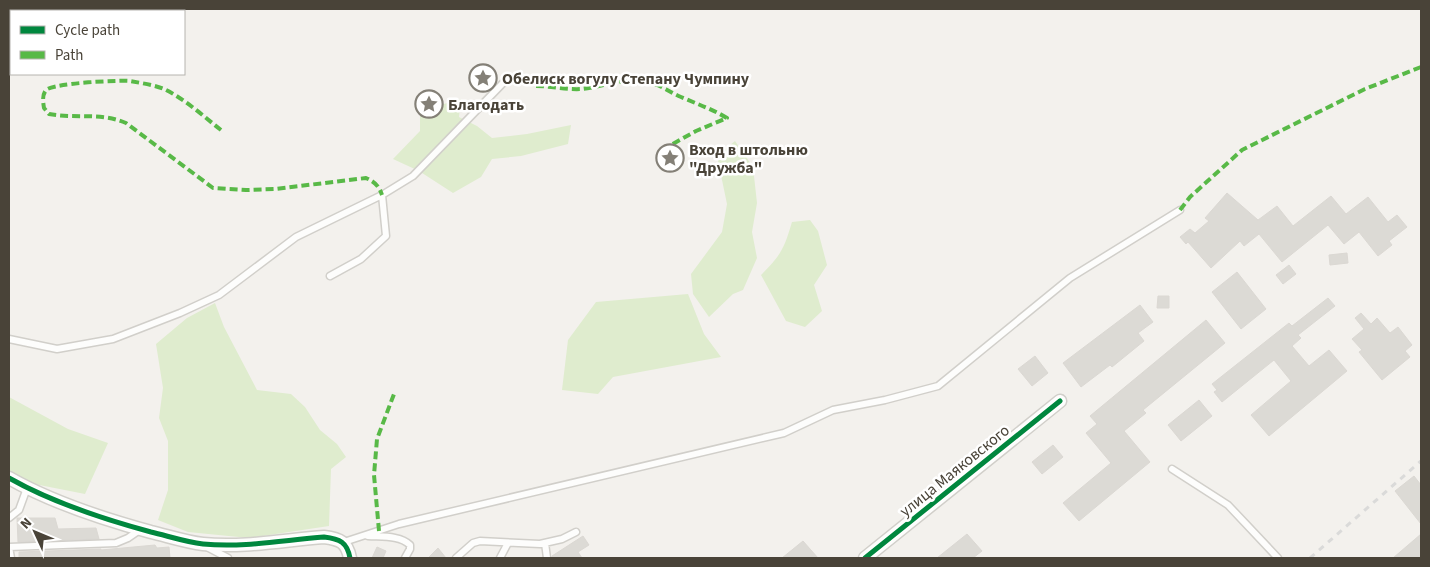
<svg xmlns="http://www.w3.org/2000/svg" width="1430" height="567" viewBox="0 0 1430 567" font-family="'Source Sans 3',sans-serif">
	<rect width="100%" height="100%" fill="#f3f1ed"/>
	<!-- green -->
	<path fill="#dfecce" d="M461 99 459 117 477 126 492 138 527 134 571 125 568 144 521 156 492 159 481 177 453 193 419 171 393 159 420 131V111Z
		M735 141 753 167 757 203 752 232 757 258 743 290 733 294 709 317 693 294 691 274 722 232 727 204 717 156Z
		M810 220 818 231 827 265 814 285 822 311 805 327 786 321 761 275C781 255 784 249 792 222Z
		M688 294 704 334 721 357 613 377 598 394 562 390 568 340 596 302Z
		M215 303 224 327 257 390 291 394 305 407 320 430 337 444 346 457 331 469 329 526 249 538 188 532 158 520 168 490V441L159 418 163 388 156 344 187 318Z
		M9 397 68 429 108 443 85 494 19 481 9 474Z"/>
	<!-- building -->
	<path fill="#dcdad5" stroke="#dbd8d3" d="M1227 193 1258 220 1277 206 1293 226 1331 196 1346 214 1368 197 1388 222 1397 215 1407 227 1389 241 1392 245 1378 256 1359 232 1344 244 1328 225 1282 262 1259 234 1244 246 1240 241 1211 268 1188 242 1186 244 1180 237 1190 229 1195 233 1209 221 1205 218Z
		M1347 253 1348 263 1330 265 1329 255Z
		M1289 265 1296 274 1283 284 1276 275Z
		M1237 272 1266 309 1241 329 1212 292Z
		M1158 296H1169V308H1157Z
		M1328 298 1335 306 1298 335 1301 338 1292 346 1309 366 1329 350 1347 371 1269 436 1251 415 1291 381 1274 360 1222 402 1214 392 1217 390 1212 384 1289 323 1292 326Z
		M1140 305 1153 322 1138 333 1144 341 1112 367 1110 365 1081 387 1063 363Z
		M1361 313 1371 324 1377 318 1390 333 1398 327 1412 345 1405 351 1410 357 1382 380 1359 352 1362 350 1352 339 1364 329 1355 318Z
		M1206 320 1225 343 1143 410 1146 413 1124 431 1150 462 1079 521 1063 503 1111 463 1086 433 1097 424 1090 416Z
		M1035 356 1048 373 1032 386 1018 369Z
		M1199 400 1212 416 1181 441 1168 425Z
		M1053 445 1063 457 1042 474 1032 462Z
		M1414 476 1421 485V524L1395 491Z
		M17 518H55L58 529 96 528 99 539 18 542Z
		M967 534 982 551 973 558H937Z
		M1421 534V558H1393Z
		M583 536 589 545 578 552 582 558H552V556Z
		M803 541 818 558H782Z
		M155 545 157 548 169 547 170 558H19V552L101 549V550Z
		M377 547 386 551 383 558H372Z
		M438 548 446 558H428Z"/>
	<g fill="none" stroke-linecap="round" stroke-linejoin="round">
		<!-- service casing -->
		<g stroke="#d1cfca" stroke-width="9">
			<path id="service" d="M330 276 361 259 386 236 382 195
				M9 339 57 349 113 339 180 313 219 295 296 237 382 195 413 176 504 82
				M1172 469 1228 505 1278 558
				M9 518 19 510 27 488
				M368 536C381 537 400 535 410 545V549L405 558
				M344 542 399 524 784 433 833 410 885 400 938 386 1070 278 1180 210
				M545 543 547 558
				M9 547 116 543 128 538 141 529
				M9 547 11 558
				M207 547 228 558
				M456 558 473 543 480 541 540 544 562 539 576 532
				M500 558 508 543"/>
		</g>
		<!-- minor casing -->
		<g stroke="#d1cfca" stroke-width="15">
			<path id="minor" d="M9 478C53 503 103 519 151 532 168 536 186 542 203 544 244 548 284 540 324 537 340 539 347 542 350 558
				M865 558 1060 401"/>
		</g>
		<!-- service -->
		<use href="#service" stroke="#fdfdfc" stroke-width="6"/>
		<!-- minor -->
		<use href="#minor" stroke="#fdfdfc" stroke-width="12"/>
		<!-- rail -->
		<path stroke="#dadad9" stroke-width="3" stroke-dasharray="6 6" stroke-linecap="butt" d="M1310 558 1421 461"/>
		<!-- quiet -->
		<path stroke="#58b947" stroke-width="4" stroke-dasharray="8 4" stroke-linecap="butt" d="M536 86C551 86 566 90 582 89 602 87 625 77 646 82 660 84 669 92 681 97 697 104 712 109 727 118L696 131 660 151 661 157 667 159
			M221 130C203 116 185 99 164 89 154 85 141 83 130 81 119 80 53 83 46 90 42 95 43 102 44 108L49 114C76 119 100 112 126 123L213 188 246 190 275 189 366 178C375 182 379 186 382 195
			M1180 210 1190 197 1242 150 1365 89 1421 67
			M379 531 374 475 377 439 394 394"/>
		<!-- cycleway casing -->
		<g stroke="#fff" stroke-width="8">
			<path id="cycleway" d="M9 478C53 503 103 519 151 532 168 536 186 542 203 544 244 548 284 540 324 537 340 539 347 542 350 558
				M865 558 1060 401"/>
		</g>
		<!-- cycleway -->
		<use href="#cycleway" stroke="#00873e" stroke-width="5"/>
	</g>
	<!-- icons -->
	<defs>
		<g id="sight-ring" transform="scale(1.4375)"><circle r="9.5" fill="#fff" stroke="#848077" stroke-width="1.5"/><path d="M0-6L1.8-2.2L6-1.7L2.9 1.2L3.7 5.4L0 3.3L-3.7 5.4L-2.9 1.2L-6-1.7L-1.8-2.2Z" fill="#848077"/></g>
	</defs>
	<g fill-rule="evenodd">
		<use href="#sight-ring" x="483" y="78"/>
		<use href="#sight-ring" x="429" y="104"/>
		<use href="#sight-ring" x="670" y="158"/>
	</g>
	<g text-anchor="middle" stroke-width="5" stroke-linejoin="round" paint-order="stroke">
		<!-- poi labels -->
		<g font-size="16" font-weight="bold" fill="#494338" stroke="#fff" text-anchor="start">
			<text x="502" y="84">Обелиск вогулу Степану Чумпину</text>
			<text x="448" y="110">Благодать</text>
			<text x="689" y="155">Вход в штольню<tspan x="689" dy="18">"Дружба"</tspan></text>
		</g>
		<!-- street labels -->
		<g font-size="16" fill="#494338" stroke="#fff">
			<text transform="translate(954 470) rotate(-39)" y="6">улица Маяковского</text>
		</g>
	</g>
	<!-- border -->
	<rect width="1430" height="567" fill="none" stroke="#494338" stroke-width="20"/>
	<!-- legend -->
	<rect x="10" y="10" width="175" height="65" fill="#ffffff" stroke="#b6b4af"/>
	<rect x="20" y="26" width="25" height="8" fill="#00873e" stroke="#b6b4af"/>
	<text x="55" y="35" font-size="15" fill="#494338">Cycle path</text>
	<rect x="20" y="51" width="25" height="8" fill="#58b947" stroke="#b6b4af"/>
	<text x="55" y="60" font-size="15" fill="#494338">Path</text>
	<!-- north arrow -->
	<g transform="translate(35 532) rotate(314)" stroke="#ffffff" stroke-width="4" paint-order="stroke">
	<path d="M0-4L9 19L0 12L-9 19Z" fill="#494338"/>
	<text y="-8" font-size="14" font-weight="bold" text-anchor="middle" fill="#494338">N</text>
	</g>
</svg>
